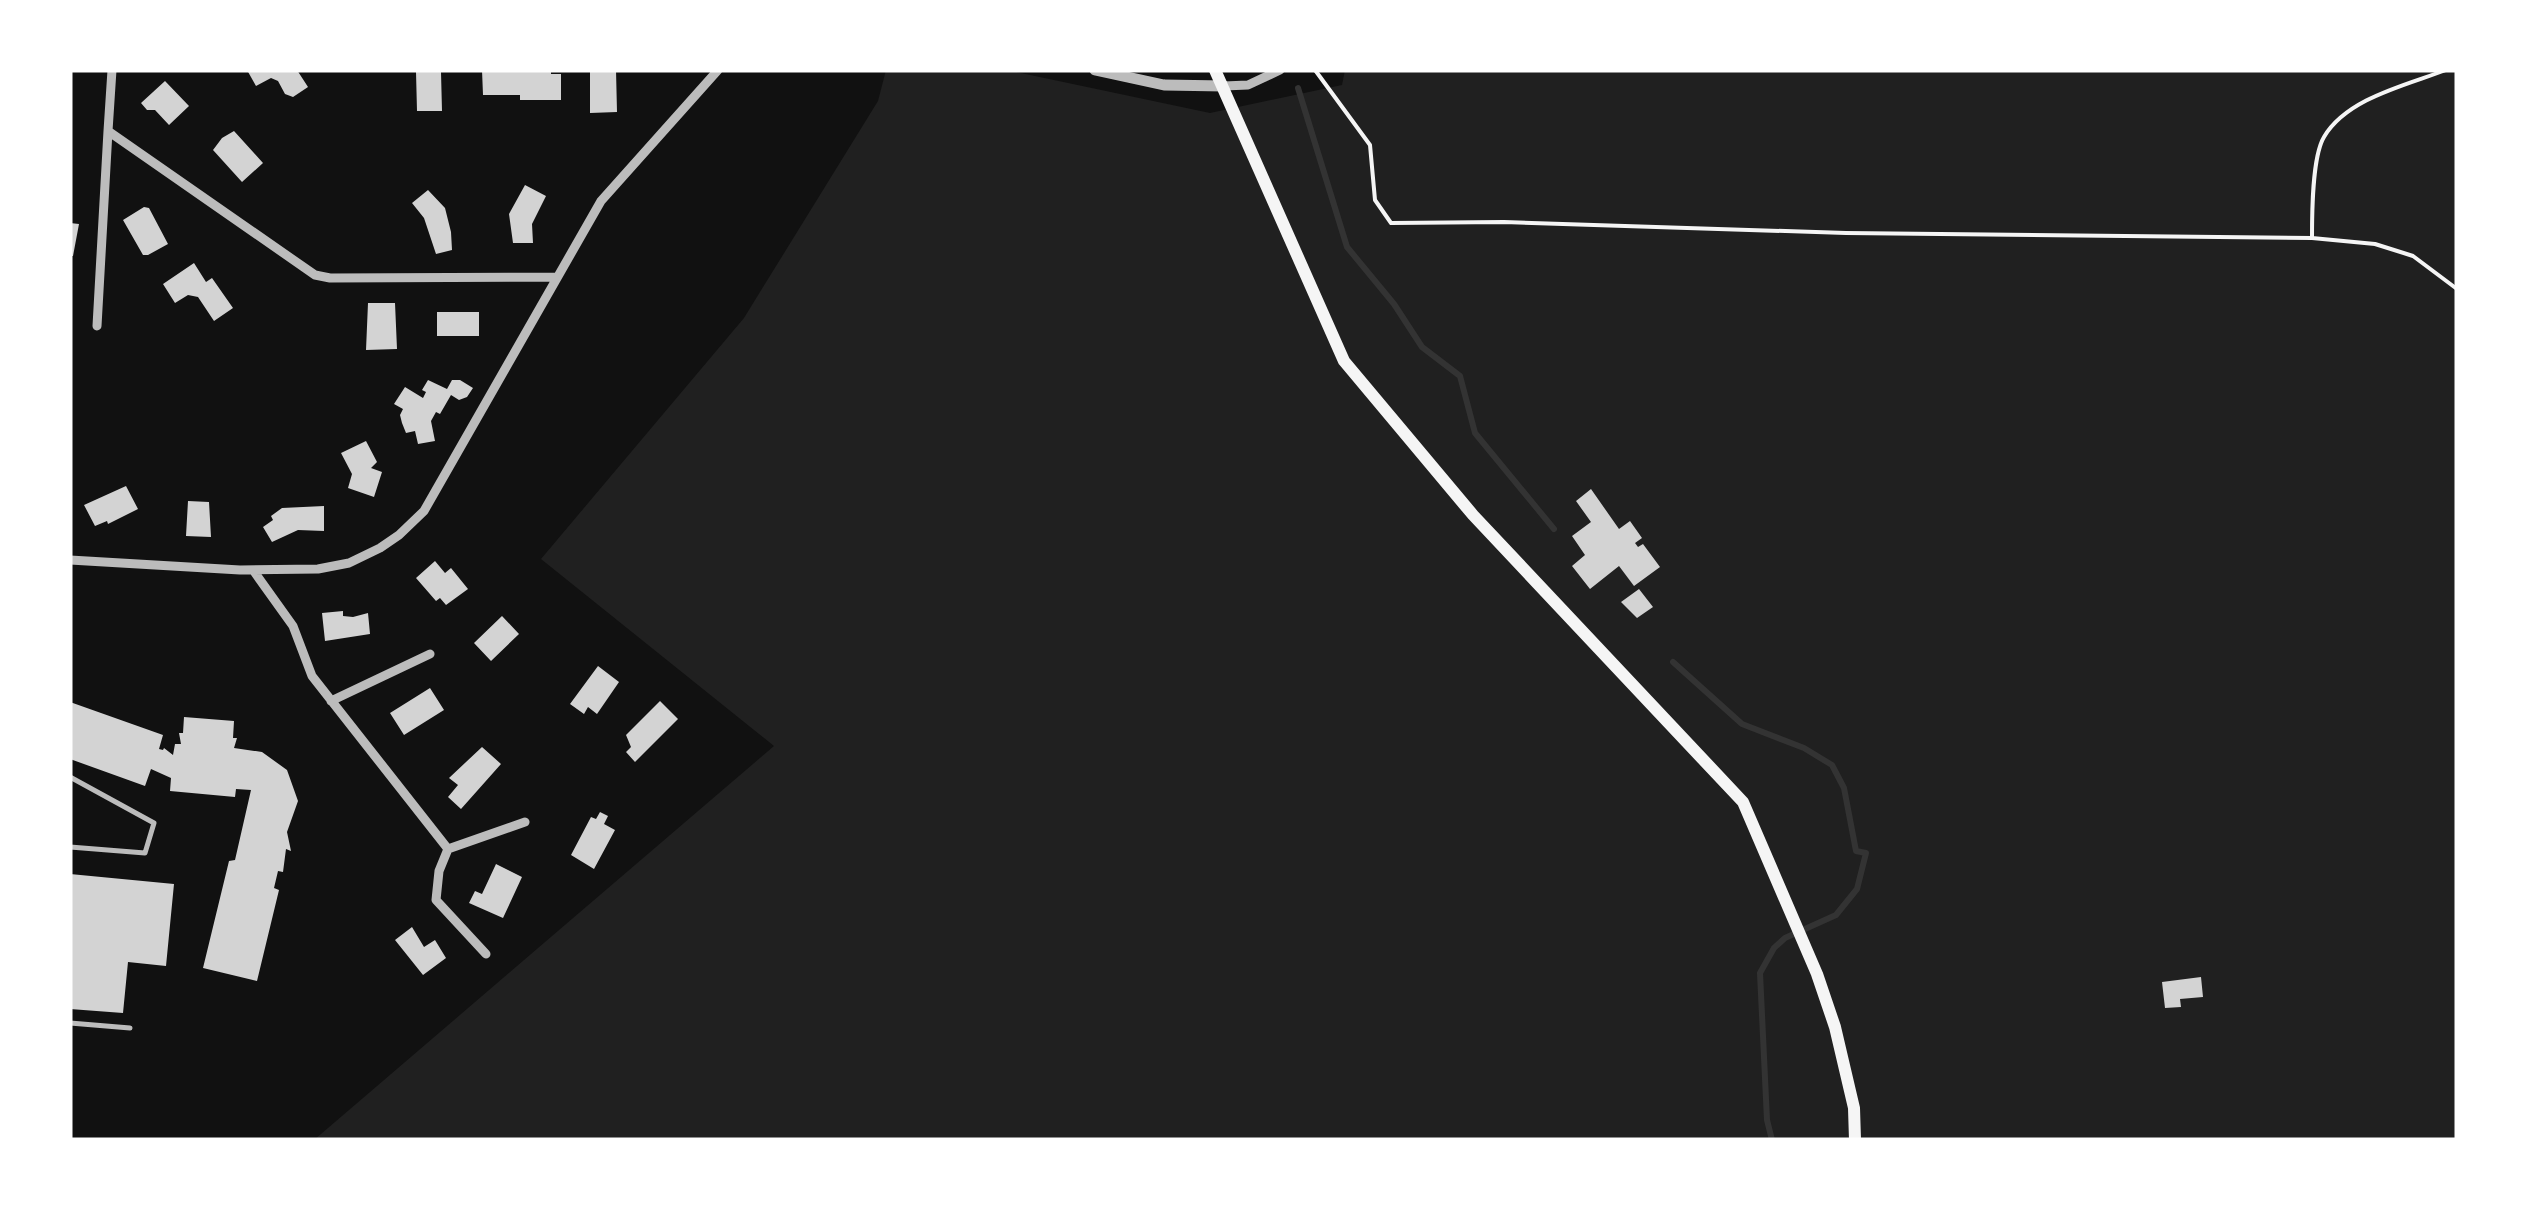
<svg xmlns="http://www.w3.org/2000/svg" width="2527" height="1210" viewBox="0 0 2527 1210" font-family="'Exo 2',sans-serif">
	<rect width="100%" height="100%" fill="#111"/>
	<!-- green -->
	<path fill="#202020" d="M886 70H1007L1210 113 1342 85 1345 70H2457V1140H314L774 746 541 559 744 318 878 101Z"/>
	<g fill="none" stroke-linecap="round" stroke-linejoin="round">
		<!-- stream -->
		<path stroke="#333" stroke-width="6" d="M1298 88 1347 247 1394 304 1422 347 1460 376 1475 433 1554 529
			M1673 662 1742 724 1804 748 1832 765 1844 788 1856 851 1866 853 1857 889 1836 915 1785 938 1774 948 1760 973 1767 1120 1772 1140"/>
	</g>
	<!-- building -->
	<path fill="#d3d3d3" d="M247 70H297L308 87 293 97 285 94 278 81 271 78 256 86Z
		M482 70H551V74H561V100H520V95H483Z
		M590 70H616L617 112 590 113Z
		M416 72H441L442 111H417Z
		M165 81 189 106 169 125 155 110H147L141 103Z
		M234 131 263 163 242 182 213 150 222 138Z
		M525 185 546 196 532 224 533 243H513L509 214Z
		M428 190 445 208 451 232 452 250 436 254 424 218 412 203Z
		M144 207 149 208 168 244 148 255H143L123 220Z
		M70 223 79 224 73 256H70Z
		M194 263 206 282 212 278 233 308 214 321 198 297 188 295 175 303 163 284Z
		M368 303H395L397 349 366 350Z
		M437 312H479V336H437Z
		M428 380 447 389 452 380H460L473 388 467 397 459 400 451 395 440 414 436 412 431 421 435 441 418 444 415 431 406 433 402 423 400 415 403 409 394 404 405 387 423 398 426 392 422 390Z
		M366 441 377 462 371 468 382 472 374 497 348 488 352 474 341 453Z
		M126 486 138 509 108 524 107 521 95 526 84 505Z
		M1591 489 1619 529 1630 521 1642 538 1635 543 1638 547 1643 544 1660 567 1634 586 1619 566 1590 589 1572 566 1585 555 1572 536 1591 522 1576 501Z
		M188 501 209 502 211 537 186 536Z
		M324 506V531L298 530 272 542 263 527 273 520 271 516 282 508Z
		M435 561 445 573 451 568 468 589 446 605 440 598 436 601 416 578Z
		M1639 589 1653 607 1637 618 1621 602Z
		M343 611V616L353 617 368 613 370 634 325 641 322 613Z
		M502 616 519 634 491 661 474 643Z
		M598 666 619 682 597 714 588 707 584 714 570 704Z
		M430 688 444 710 404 735 390 713Z
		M660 701 678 719 635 762 626 752 631 747 626 735Z
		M70 702 163 735 159 749 163 750 164 748 173 755 175 744H181L179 733H183L184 717 234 721 233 738H237L234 748 262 752 287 770 298 801 287 832 291 851 286 849 283 872 278 871 274 888 279 890 257 981 203 968 229 861 235 860 251 790 236 789 235 797 170 791 171 778 151 769 145 786 70 759Z
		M482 747 501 764 461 809 448 797 458 785 449 778Z
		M600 812 608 816 604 824 615 830 594 869 571 855 591 817 596 819Z
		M496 864 522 877 503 918 469 903 475 891 482 894Z
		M70 874 174 884 166 966 128 962 123 1013 70 1009Z
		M412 927 424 947 435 940 446 958 423 975 395 940Z
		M2201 977 2203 997 2180 999 2181 1007 2165 1008 2162 982Z"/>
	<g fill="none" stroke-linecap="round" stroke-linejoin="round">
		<!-- path -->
		<path stroke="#f5f5f5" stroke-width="4" d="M1315 70 1370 145 1375 200 1391 223 1504 222 1846 233 2312 238 2375 244 2413 256 2457 289
			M2312 238C2312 214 2312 157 2324 137 2347 98 2407 85 2446 70"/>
		<!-- service -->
		<path stroke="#bcbcbc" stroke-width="5" d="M70 777 154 823 145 853 70 847
			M70 1023 130 1028"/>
		<!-- minor -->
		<path stroke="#bcbcbc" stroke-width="9" d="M112 70 108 131 315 275 330 278 557 277
			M1224 86 1248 85 1280 70
			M97 326 108 131
			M70 560 240 570 318 569 349 563 380 548 399 535 424 511 601 201 718 70
			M253 570 293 626 312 676 448 849 439 871 436 900 486 954
			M331 701 430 654
			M448 849 525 822"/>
		<!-- tertiary -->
		<path stroke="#bcbcbc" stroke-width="11" d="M1095 70 1164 85 1224 86"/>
		<!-- secondary -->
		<path stroke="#f5f5f5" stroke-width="12" d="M1215 70 1344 361 1473 515 1743 802 1817 974 1835 1027 1854 1108 1855 1140"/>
	</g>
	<!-- border -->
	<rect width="2527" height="1210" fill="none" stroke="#ffffff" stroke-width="145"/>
</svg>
